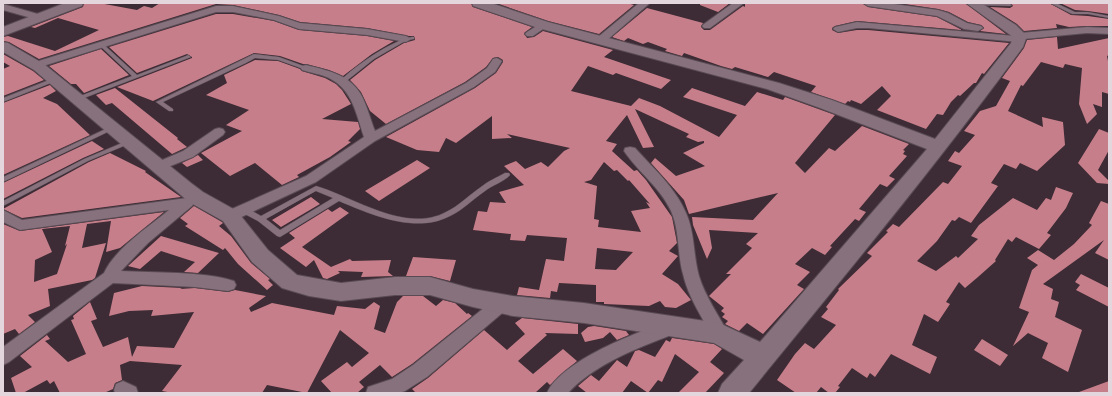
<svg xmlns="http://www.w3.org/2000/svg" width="1112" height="396" viewBox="0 0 1112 396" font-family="'Times New Roman',serif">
	<rect width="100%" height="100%" fill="#3d2b35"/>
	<!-- building -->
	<path fill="#c67f8a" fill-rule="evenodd" d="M84 3H99L137 10 144 6 152 8 160 3H471L473 7 532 27 524 33 527 38 534 37 543 31 613 50 604 57 671 80 661 89 616 73 613 75 588 66 571 91 631 106 639 98 660 106 719 137 737 115 683 97 692 88 745 106 757 92 783 100 785 97 835 115 795 163 805 173 829 148 835 151 862 126 909 144 903 150 905 151 903 154 907 156 889 176 895 179 887 187 880 184 859 209 866 212 859 221 855 219 830 246 832 247 825 255 812 248 795 264 810 272 797 285 804 289 763 334 747 323 739 331 725 324 728 321 722 317 725 314 721 311 724 308 709 296 731 274H726L752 248 746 244 758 233 709 230 712 248 707 259 693 225 692 217 753 220 778 193 689 214 684 200 651 163 655 158 676 176 705 166 683 153 704 143V141L698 142 686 137 689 134 635 109 654 147 643 148 627 115 606 141 617 144 612 151 634 171 637 170 646 180 672 217 677 243 669 251 678 256 662 274 678 284 691 300 676 308 665 307 660 301 649 306 604 304V302H596V285L559 283 557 292 551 291 550 298 517 295 519 287 539 290 546 259 564 261 567 238 527 235 525 241 510 240 511 234 473 230 478 211 487 212 490 202 506 203 499 192 524 185 504 166 516 161 525 169 541 162 548 167 564 151 570 148 507 134 512 138 492 139V116L456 143 446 138 439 152 417 150 386 137 475 88 496 73 503 62V60L498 57 493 58 486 67 465 82 386 124 370 111 361 92 350 80 375 60 404 43 415 40 414 36H409L367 28 300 22 279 15 233 5 216 4 39 59 9 42 3 41V37L8 36 55 51 99 30 58 18 35 28 31 27 83 7ZM604 162 614 171 617 170 628 181 629 180 650 204 646 202 650 208 631 211 641 232 598 227 599 220 594 219 597 186 584 182 591 180ZM597 248 633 252 616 270 595 269Z
		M496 3H627L634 5 599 34 548 21Z
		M700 3H730L718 12 700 5Z
		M745 3H862L868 7 937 17 962 30 857 21 835 26 832 28V30L838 33 857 30H868L1009 43 984 74 982 73 976 83H974L960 96 958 95 951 102 943 115 937 114 926 129 877 110 891 96 882 86 861 104 851 100 850 102 848 101 845 104 811 92 816 86 774 72 768 77 735 67 732 69 721 66 684 53 682 56 665 51 667 49 648 42 643 44 628 38 624 41 612 37 647 8 703 23 701 27 704 30H710L743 6 745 7Z
		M898 3H965L1006 34 980 31 984 28 981 25 968 22 949 12 938 9Z
		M1011 3H1049L1071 15 1088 16 1109 19V26H1087L1069 27 1056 24 1057 28 1024 31 1017 24 990 7 1010 8 1013 6Z
		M1060 3H1109V14L1088 11 1075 10Z
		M216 14H233L274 21 299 30 367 36 394 41 372 54 343 76 329 70 306 64H303L280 56 254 53 153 101 117 87 192 58V57L187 54 137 73 109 47Z
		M1057 37 1058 49 1109 38V55L1107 56 1109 66V94L1102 92V107L1093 104 1097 114 1087 124 1079 104 1082 68 1065 64 1063 68 1041 62 1023 86 1021 85 1008 111 1043 127 1042 117 1063 122 1065 145 1037 171 1020 163 1016 169 1004 164 991 183 998 186 971 223 959 217 955 221 952 220 937 241 917 261 936 271 956 256 958 258 978 239 971 236 979 225 1013 198 1037 210 1046 198 1051 200 1056 187 1073 193 1066 208 1047 233 1051 235 1039 249 1016 237 1012 242 1008 239 995 260 996 261 978 277 965 288 959 282 946 302 950 304 938 322 924 314 912 345 937 357 930 374 891 354 875 377 870 373 867 378 852 368 838 386 840 387 835 393H829L821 387 816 393H796L777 380 795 354 805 343 814 349 836 325 821 317 828 309 826 307 839 290 838 289 872 256 867 253 888 232 886 231 893 224 899 227 943 182 948 184 962 166 948 161 955 151 959 153 975 135 964 131 980 111 996 106 1010 81 1002 78 1024 48 1027 40Z
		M101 49 129 75 84 93 76 84H71L49 66Z
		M3 54 33 71 44 80 3 96V69L10 66 3 62Z
		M255 60 278 61 300 69 302 71 325 78 336 84 342 90 351 104 322 119 358 122 360 129 348 141 351 142 330 157 297 175 299 177 282 185 255 163 230 176 201 153 242 131 226 125 249 110 206 95 227 83 224 75Z
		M50 85 56 91 43 98 57 104 90 135 3 175V103Z
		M115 88 178 138 177 139 187 147 172 154 112 103 106 105 96 95Z
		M1099 129 1109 133V150L1098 170 1109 181V184L1097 183 1078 163Z
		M92 141 104 149 83 158 3 199V183Z
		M110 153 146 171 145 172 181 197 22 218 3 209 89 162Z
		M198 155 203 160 187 167 182 163Z
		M417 160 430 168 379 201 365 191Z
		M311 197 320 204 281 227 272 220Z
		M1101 201 1109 204V260L1095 253 1104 240 1043 284 1053 289 1051 299 1059 302 1055 317 1082 330 1068 372 1042 358 1048 343 1028 333 1013 346 1029 312 1019 308 1032 270 1038 265 1027 258 1038 250 1054 260 1074 244 1092 225 1089 223Z
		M194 206 222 222 223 223 219 226 231 236 251 263 270 279 268 280 273 285 267 290 238 264 225 248 223 250 185 226 188 224 180 218Z
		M340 207 349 213 302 247 331 267 350 259 352 261 391 260 388 272 393 276 361 277 363 272 338 271 340 273 327 279 323 278 314 260 306 267 280 248 295 238 289 233 328 209 332 212Z
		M164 212 120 248 106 252 111 221 87 224 82 248 106 243 95 278 92 280 48 289 50 306 28 315 35 322 19 334 15 329 3 334V224L20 231ZM70 226 65 246 67 244 57 274 34 282 35 260 52 252 42 229Z
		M161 236 219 253 198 273 184 272 195 262 161 251 140 269 128 266Z
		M413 257 456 260 450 281 430 276H406Z
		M1081 274 1109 288V307L1076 290 1080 285 1075 282Z
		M142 286 182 288 180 289 195 288 228 292 235 290 266 296 249 308 251 312 272 303 334 315 337 306 365 309 374 302 380 306 374 329 385 333 397 302 403 296H423L436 306 443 300 455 303 467 314 468 313 472 316 412 364 392 377 380 365 359 382 364 387 357 393H332L321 381 347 362 352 367 369 353 340 330 307 393 267 385 262 393H173L162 391 182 365 130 361 120 365 122 380 115 383 113 389 104 393H60L54 381 50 384 47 380 23 393H16L11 378 32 367 20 356 47 335 50 339 45 341 68 362 86 354 71 320 74 319 73 316 90 302 97 319 91 321 103 347 128 337 132 357 137 346 174 348 194 312 151 316 153 310 129 311 109 316 114 293Z
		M522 318 578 324V334L545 333 547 335 518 361 533 374 563 349 577 361 550 385 547 382 535 393H416L412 389 428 378 484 330 507 350 525 334 515 323Z
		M594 326 626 331 629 335 617 340 610 332 603 338 585 342 581 333 588 327Z
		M672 338 714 344 722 349 710 362 724 373 705 393H678L699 372 675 354 662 382 658 380 648 393 631 381 622 393H587L578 386 591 375 599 381 617 360 627 367 635 351 639 350 655 357 666 340 670 342Z
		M982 339 1008 355 1000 366 974 350Z
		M1109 381V393H1079V392Z"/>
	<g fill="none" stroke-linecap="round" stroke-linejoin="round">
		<!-- lane casing -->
		<g stroke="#594a53" stroke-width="1">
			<path id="lane" d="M973 3 1010 4 1012 5 1010 6 974 5 972 4Z
				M1050 3H1056L1075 12H1088L1109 16V18L1088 14H1072Z
				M412 37H414V39L407 40 374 59 344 83 342 84 339 82C353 67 392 40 412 37Z
				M101 42 137 75 186 56 188 55 191 57 79 100H75V98L132 76 99 45V43Z
				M254 54 279 57 309 68 306 70 278 60 255 58 246 63 163 102 173 109V111H169L156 102Z
				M54 78 57 80 56 81 3 102V98Z
				M112 126 114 127 115 128 114 129 3 182V177Z
				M129 140 132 142 131 143 88 161 3 206V201L84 159Z
				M505 173H509L510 175C504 182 492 185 485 191 473 199 463 210 450 216 416 234 372 215 339 201L280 237 277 236 258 221 241 212 240 210 241 208H247L261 216 316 186C354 197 406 234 446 212 459 206 469 195 481 187 488 181 496 178 505 173ZM316 191 333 198 280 230 266 219Z"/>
		</g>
		<!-- street casing -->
		<g stroke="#594a53" stroke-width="2">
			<path id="street" d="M639 3H650L606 41H598L597 39 598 37Z
				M733 3H744L710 28H704L702 26 704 24Z
				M863 3H887L938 10 948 13 967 23 981 26 983 28 978 31 964 29 937 16 868 6Z
				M3 4 45 16 47 18 42 21 3 10Z
				M216 6H233L279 16 300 23 367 29 406 36 411 39 406 42 367 35 299 29 274 20 233 12H216L40 67 36 68 31 65 32 63Z
				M543 22 548 25 546 27 533 36H527L525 34 527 32Z
				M857 22 1015 36 1020 33 1087 27 1109 28V34L1087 33 1024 39 1023 41 1019 42 868 28H857L838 32 833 29 835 27Z
				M497 58 502 61 495 72 474 87 375 141 316 182 235 220 230 221 225 220 223 216 225 212 306 176 364 137C356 114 353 90 329 78 321 74 311 73 302 70L301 68 302 66 306 65C326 70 348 74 360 93 367 104 370 119 375 131L466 83 487 68 493 59Z
				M219 128 223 129 225 132 223 135 193 157 158 171 153 170 151 167 153 164 183 151 215 129Z
				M630 147 635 148C653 168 675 187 686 213 695 232 693 255 699 276 705 296 718 314 728 333L725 338 719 340 713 338C702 317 688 297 683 274 677 254 680 231 671 211 660 187 638 172 624 151L625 148Z
				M187 198 192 200 194 203 192 206 148 243 121 271C154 273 204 271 234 281L236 285 234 289 228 291 195 287 113 283 9 362 3 365V347L104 273C115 249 148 227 169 210L20 230 3 222V210L22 220Z
				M501 297 507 299 509 304 507 309 427 377 405 391 399 393H366L368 387 392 379 413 365 495 299Z
				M673 320 679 322 682 327 679 332C641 347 597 362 568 393H547C562 360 639 331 673 320Z
				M123 381 136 387 138 393H115L114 390 116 384Z"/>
		</g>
		<!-- secondary casing -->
		<g stroke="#594a53" stroke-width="2">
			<path id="secondary" d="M65 3H83L82 6 3 36V27Z
				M472 3H491L548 22 779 83 832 100 935 139 1011 43 1013 37 966 3H981L1016 25 1027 36 1023 47C936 166 842 279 749 393H718L722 384 744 360 714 343 584 323 513 316 473 307 430 295H395L341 301 309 296 282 288 252 262 223 221 189 202 34 70 3 52V42L8 43 44 64 191 183 203 192 237 211 268 250 297 275 341 283 395 277H430L473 289 513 296 584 303 719 323 760 342 927 149 820 108 767 89 538 28 473 6Z"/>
		</g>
		<!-- lane -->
		<use href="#lane" fill="#86717d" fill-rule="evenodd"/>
		<!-- street -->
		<use href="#street" fill="#86717d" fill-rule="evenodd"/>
		<!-- secondary -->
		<use href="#secondary" fill="#86717d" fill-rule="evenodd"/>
	</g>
	<!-- border -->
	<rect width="1112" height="396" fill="none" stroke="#e3d7dd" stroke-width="8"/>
</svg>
